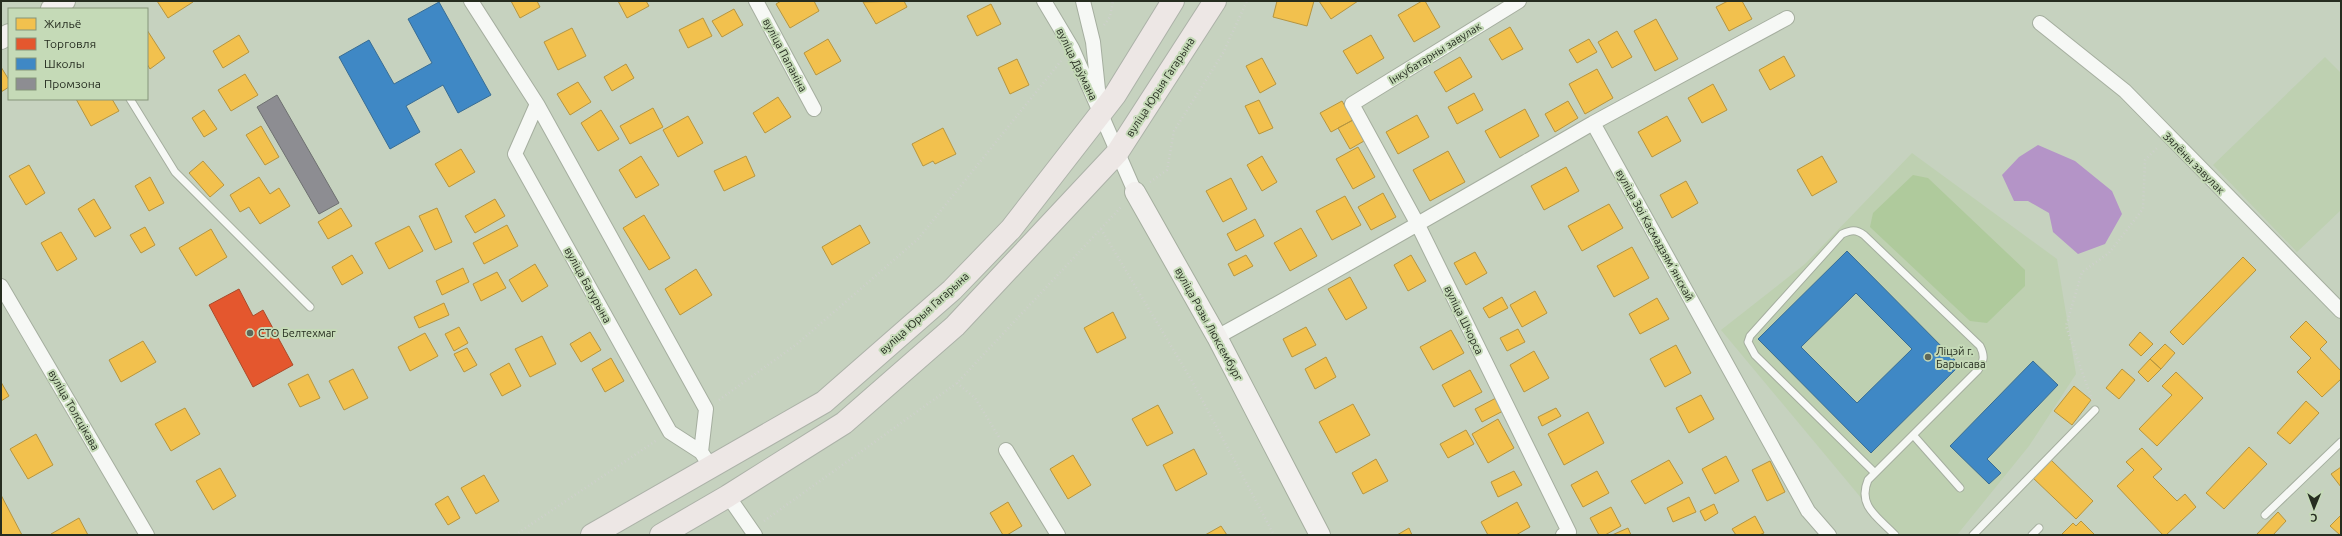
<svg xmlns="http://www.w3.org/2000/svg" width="2342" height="536" viewBox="0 0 2342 536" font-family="Ubuntu,sans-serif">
	<rect width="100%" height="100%" fill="#c6d2bf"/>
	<!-- built -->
	<path fill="#bed0b1" d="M2325 57 2341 73V210L2297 252 2213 165Z
		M1912 153 2057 259 2076 374 2029 446 1957 535H1892L1721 330 1805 264Z"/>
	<!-- green -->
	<path fill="#afca9c" d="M1913 175 1928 178 2025 270V286L1987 323 1970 321 1870 227 1873 213Z"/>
	<!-- water -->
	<path fill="#b494c7" d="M2038 145 2075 161 2112 191 2122 214 2105 244 2078 254 2053 232 2049 213 2028 201H2014L2002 175 2019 157Z"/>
	<!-- homes -->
	<path fill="#f2c14e" stroke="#b59540" d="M157 1H192L193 2 168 18Z
		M511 1H537L540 7 520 18Z
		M618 1H646L649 6 627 18Z
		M781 1H814L819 11 790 28 776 4Z
		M904 1 907 7 876 24 863 2Z
		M1277 1H1314L1307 26 1273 17Z
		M1319 1H1358L1331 19Z
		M1422 1H1425L1440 27 1414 42 1398 15Z
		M1728 1H1742L1752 19 1729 31 1716 7Z
		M991 4 1001 24 977 36 967 16Z
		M734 9 743 25 722 37 712 21Z
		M703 18 712 36 688 48 679 30Z
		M1656 19 1678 59 1655 71 1634 31Z
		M1510 27 1523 49 1502 60 1489 39Z
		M572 28 586 56 558 70 544 42Z
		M147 30 165 58 150 69 147 64Z
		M1617 31 1632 57 1612 68 1598 42Z
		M239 35 249 52 223 68 213 51Z
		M1371 35 1384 58 1357 74 1343 51Z
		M828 39 841 61 816 75 804 53Z
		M1589 39 1597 52 1577 63 1569 50Z
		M1784 56 1795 76 1770 90 1759 70Z
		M1460 57 1472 77 1446 92 1434 72Z
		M1262 58 1276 84 1260 93 1246 66Z
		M1017 59 1029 85 1010 94 998 68Z
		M626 64 634 78 612 91 604 77Z
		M1 67 9 80V87L1 92Z
		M1597 69 1613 98 1585 114 1569 84Z
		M245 74 258 95 231 111 218 90Z
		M578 82 591 102 570 115 557 94Z
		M1713 84 1727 110 1702 123 1688 98Z
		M1474 93 1483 110 1457 124 1448 107Z
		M778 97 791 117 765 133 753 113Z
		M76 99H112L119 111 91 126Z
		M1259 100 1273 128 1259 134 1245 106Z
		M1342 101 1353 120 1331 132 1320 113Z
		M1568 101 1578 118 1555 132 1545 114Z
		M653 108 663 127 630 144 620 126Z
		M1525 109 1539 136 1500 158 1485 131Z
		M204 110 217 129 204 137 192 118Z
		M601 110 619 139 598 151 581 123Z
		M1417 115 1429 137 1398 154 1386 132Z
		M688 116 703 143 678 157 663 130Z
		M1667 116 1681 141 1652 157 1638 132Z
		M1353 120 1364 141 1350 149 1338 128Z
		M261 126 279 157 265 165 246 135Z
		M943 128 956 154 935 164 933 161 923 166 912 144Z
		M1358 147 1375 177 1353 189 1336 159Z
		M461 149 475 172 449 187 435 164Z
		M1448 151 1465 182 1430 201 1413 170Z
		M641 156 659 185 636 198 619 170Z
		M746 156 755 176 724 191 714 171Z
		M1262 156 1277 182 1262 191 1247 165Z
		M1822 156 1837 182 1812 196 1797 170Z
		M203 161 224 185 210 197 189 173Z
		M29 165 45 193 26 205 9 176Z
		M1566 167 1579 191 1544 210 1531 186Z
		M150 177 164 203 149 211 135 186Z
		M259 177 270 194 279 188 290 206 260 224 249 207 240 212 230 195Z
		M1231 178 1247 209 1223 222 1206 191Z
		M1686 181 1698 203 1672 218 1660 195Z
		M1383 193 1396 217 1371 230 1358 207Z
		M1345 196 1361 225 1332 240 1316 211Z
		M94 199 111 228 95 237 78 209Z
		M495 199 505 216 475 233 465 216Z
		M1609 204 1623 228 1582 251 1568 226Z
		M341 208 352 226 328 239 318 222Z
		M437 208 452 242 435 250 419 216Z
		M644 215 670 258 649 270 623 228Z
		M1255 219 1264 236 1236 251 1227 234Z
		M507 225 518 246 484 264 473 243Z
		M860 225 870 243 832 265 822 247Z
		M409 226 423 251 389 269 375 243Z
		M145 227 155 245 141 253 130 235Z
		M1301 228 1317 256 1290 271 1274 243Z
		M211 229 227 257 196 276 179 248Z
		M61 232 77 259 57 271 41 243Z
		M1632 247 1649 278 1614 297 1597 266Z
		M1475 252 1487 273 1466 285 1454 263Z
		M352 255 363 273 342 285 332 267Z
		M1246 255 1253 266 1234 276 1228 264Z
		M1411 255 1426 281 1408 291 1394 265Z
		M2243 257 2256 270 2183 345 2170 332Z
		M535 264 548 286 522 302 509 280Z
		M463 268 469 282 442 295 436 281Z
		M696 269 712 295 680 315 665 289Z
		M497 272 506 288 481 301 473 284Z
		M1350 277 1367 308 1346 320 1328 289Z
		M1535 291 1547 313 1522 327 1510 305Z
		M1502 297 1508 308 1489 318 1483 308Z
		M1657 298 1669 319 1640 334 1629 314Z
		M444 303 449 315 419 328 414 317Z
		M1113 312 1126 338 1097 353 1084 328Z
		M2306 321 2327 342 2320 349 2341 371V379L2322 397 2297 372 2311 358 2290 337Z
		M459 327 468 343 454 351 445 334Z
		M1306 327 1316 345 1292 357 1283 339Z
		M1518 329 1525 342 1507 351 1500 338Z
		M1451 330 1464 353 1433 370 1420 347Z
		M590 332 601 350 581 362 570 344Z
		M2140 332 2153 344 2141 356 2129 345Z
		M425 333 438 356 410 371 398 347Z
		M542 336 556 364 530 377 515 349Z
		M143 341 156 362 121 382 109 360Z
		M2165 344 2175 353 2161 369 2150 359Z
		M1676 345 1691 373 1665 387 1650 359Z
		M467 348 477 365 464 372 454 354Z
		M1534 351 1549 378 1524 392 1510 365Z
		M1326 357 1336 377 1315 389 1305 369Z
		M611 358 624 381 605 392 592 369Z
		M2150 359 2161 369 2148 382 2138 372Z
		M509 363 521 386 502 396 490 374Z
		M353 369 368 398 344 410 329 381Z
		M2122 369 2135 380 2119 399 2106 388Z
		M1470 370 1482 392 1454 407 1442 385Z
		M2176 372 2203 398 2157 446 2139 429 2172 395 2162 386Z
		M308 374 320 398 300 407 288 384Z
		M1 382 9 396 1 401Z
		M2074 386 2091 400 2072 425 2054 411Z
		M1701 395 1714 419 1689 433 1676 408Z
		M1496 398 1503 411 1482 422 1475 409Z
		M2306 401 2319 413 2290 444 2277 433Z
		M1353 404 1370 435 1336 453 1319 422Z
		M1158 405 1173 433 1147 446 1132 419Z
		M185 408 200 434 171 451 155 424Z
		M1556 408 1561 416 1542 426 1538 417Z
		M1588 412 1604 443 1564 465 1548 434Z
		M1498 419 1514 448 1488 463 1472 434Z
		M1466 430 1474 444 1448 458 1440 444Z
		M36 434 53 465 28 479 10 449Z
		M2249 447 2267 464 2224 509 2206 493Z
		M2142 448 2162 469 2153 477 2177 501 2185 494 2196 507 2166 535H2163L2117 486 2134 470 2126 462Z
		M1194 449 1207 474 1176 491 1163 465Z
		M1073 455 1091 485 1068 499 1050 469Z
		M1726 456 1739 481 1715 494 1702 469Z
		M1376 459 1388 481 1363 494 1352 473Z
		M2050 459 2093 501 2076 519 2032 477Z
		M1669 460 1683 483 1645 504 1631 481Z
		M1770 461 1785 492 1767 501 1752 470Z
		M2341 467V487L2331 474Z
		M220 468 236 496 213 510 196 481Z
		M1514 471 1522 485 1498 497 1491 482Z
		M1597 471 1609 493 1583 507 1571 485Z
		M484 475 499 501 476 514 461 488Z
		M1 495 22 535H1Z
		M448 496 460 518 448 525 435 504Z
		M1689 497 1696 512 1673 522 1667 508Z
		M1008 502 1022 526 1007 535H1003L990 513Z
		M1517 502 1530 527 1516 535H1488L1481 522Z
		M1714 504 1718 513 1705 521 1700 511Z
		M1611 507 1621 526 1605 535H1599L1590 518Z
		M2278 512 2286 521 2273 535H2256Z
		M2341 515V535H2340L2330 526Z
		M1755 516 1764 533 1759 535H1736L1732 529Z
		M79 518 88 535H52L51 534Z
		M2081 521 2095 535H2061L2073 523 2076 526Z
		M1221 526 1227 535H1205Z
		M1409 528 1412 535H1397Z
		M1628 528 1631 535H1612Z"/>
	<!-- shops -->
	<path fill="#e4572e" stroke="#ab4a2a" d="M239 289 253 316 263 310 293 365 253 387 209 305Z"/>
	<!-- schools -->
	<path fill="#3f88c5" stroke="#386d94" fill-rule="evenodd" d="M439 2 491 95 458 113 443 85 406 106 420 132 390 149 339 57 369 40 394 84 432 63 408 19Z
		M1847 251 1960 365 1871 453 1758 339ZM1856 293 1912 349 1857 403 1801 347Z
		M2033 361 2058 385 1987 459 2001 473 1989 484 1950 446Z"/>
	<!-- industry -->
	<path fill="#8d8d92" stroke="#6e7070" d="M277 95 339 203 319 214 257 107Z"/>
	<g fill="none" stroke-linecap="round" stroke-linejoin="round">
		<!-- lane casing -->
		<g stroke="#a5ae9f" stroke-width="9">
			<path id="lane" d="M130 99 175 172 310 307
				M1914 436 1960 488
				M1874 472 1755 355 1748 342 1750 336 1842 234C1851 230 1856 229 1864 235L1980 346C1985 356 1984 361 1978 370L1868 480C1857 506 1878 517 1895 535
				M2265 515 2341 442
				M1973 535 2095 410
				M2032 535 2039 528"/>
		</g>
		<!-- street casing -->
		<g stroke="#a5ae9f" stroke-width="16">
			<path id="street" d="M471 1 537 104 706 409 701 452
				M756 1 814 109
				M1044 1 1072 48 1135 192
				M1083 1 1093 42 1099 99
				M1519 1 1352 104 1417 223 1569 532 1563 535
				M1787 18 1593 123 1808 511 1829 535
				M2040 23 2125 91 2341 311
				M537 104 515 154 670 432 701 452 705 458
				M1 286 147 535
				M1217 337C1343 268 1468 195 1593 123
				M1006 450 1058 535
				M728 496 755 535"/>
		</g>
		<!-- secondary casing -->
		<g stroke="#a5ae9f" stroke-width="22">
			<path id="secondary" d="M51 9 65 1
				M1 39 9 34
				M1135 192 1217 337 1320 535"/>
		</g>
		<!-- primary casing -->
		<g stroke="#acb2a8" stroke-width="24">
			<path id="primary" d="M592 535 824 402 952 290 1011 229 1115 95 1173 1
				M661 535 728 496 844 423 955 326 1117 153 1215 1"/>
		</g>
		<!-- path -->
		<path stroke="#ced1cb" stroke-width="2.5" stroke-dasharray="1 3" stroke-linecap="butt" d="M1104 25 1110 17 1113 1
			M1150 182 1167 170 1174 131 1223 53 1247 1
			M1101 229 1192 381 1274 535
			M957 383 975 398 999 437
			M719 400 797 344 918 239 1061 61
			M2092 400 2066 326 2082 272 2109 253 2143 209 2145 160 2158 147
			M764 521 957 383 1122 206
			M515 535 657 440"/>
		<!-- lane -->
		<use href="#lane" stroke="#f6f8f5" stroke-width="7"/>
		<!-- street -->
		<use href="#street" stroke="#f6f8f5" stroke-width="14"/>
		<!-- secondary -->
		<use href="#secondary" stroke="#f2f0ee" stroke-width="20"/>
		<!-- primary -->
		<use href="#primary" stroke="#ede7e5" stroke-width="22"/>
	</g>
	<!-- markers -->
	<g fill="#5e6758" stroke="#c5dab7" stroke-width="1.5">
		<circle cx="250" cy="333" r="4"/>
		<circle cx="1928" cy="357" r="4"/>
	</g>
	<g text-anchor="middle" stroke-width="4" stroke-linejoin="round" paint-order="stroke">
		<!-- street labels -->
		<g font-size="11" fill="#262d20" stroke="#c5dab7">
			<text transform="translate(1435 53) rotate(-32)" y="4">Інкубатарны завулак</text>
			<text transform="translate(785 55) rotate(62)" y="4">вуліца Папаніна</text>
			<text transform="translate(1077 64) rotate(64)" y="4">вуліца Даўмана</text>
			<text transform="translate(1160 87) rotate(-57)" y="4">вуліца Юрыя Гагарына</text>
			<text transform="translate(2194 163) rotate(45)" y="4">Зялёны завулак</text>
			<text transform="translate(1655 235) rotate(61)" y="4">вуліца Зоі Касмадзямʼянскай</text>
			<text transform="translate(588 285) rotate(61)" y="4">вуліца Батурына</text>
			<text transform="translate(924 313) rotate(-42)" y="4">вуліца Юрыя Гагарына</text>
			<text transform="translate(1464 320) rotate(64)" y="4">вуліца Шчорса</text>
			<text transform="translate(1209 324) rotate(61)" y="4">вуліца Розы Люксембург</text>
			<text transform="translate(74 410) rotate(60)" y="4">вуліца Толсцікава</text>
		</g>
		<!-- poi labels -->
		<g font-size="11" fill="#262d20" stroke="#c5dab7" text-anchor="start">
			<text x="258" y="337">СТО Белтехмаг</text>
			<text x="1936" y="355">Ліцэй г.<tspan x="1936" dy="13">Барысава</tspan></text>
		</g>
	</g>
	<!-- border -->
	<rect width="2342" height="536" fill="none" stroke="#262d20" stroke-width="4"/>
	<!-- legend -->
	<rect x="8" y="8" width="140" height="92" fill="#c5dab7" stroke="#85957b"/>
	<rect x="16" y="18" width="20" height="12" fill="#f2c14e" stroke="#85957b"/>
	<text x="44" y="28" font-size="12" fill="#262d20">Жильё</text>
	<rect x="16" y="38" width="20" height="12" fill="#e4572e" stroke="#85957b"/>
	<text x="44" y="48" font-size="12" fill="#262d20">Торговля</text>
	<rect x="16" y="58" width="20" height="12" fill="#3f88c5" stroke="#85957b"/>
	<text x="44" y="68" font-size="12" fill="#262d20">Школы</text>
	<rect x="16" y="78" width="20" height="12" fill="#8d8d92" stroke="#85957b"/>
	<text x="44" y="88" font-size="12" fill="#262d20">Промзона</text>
	<!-- north arrow -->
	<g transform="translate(2314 508) rotate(181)" stroke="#c5dab7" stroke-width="3" paint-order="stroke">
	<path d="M0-3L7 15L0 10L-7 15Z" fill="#262d20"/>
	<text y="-6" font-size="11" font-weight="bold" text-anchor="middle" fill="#262d20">С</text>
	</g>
</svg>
